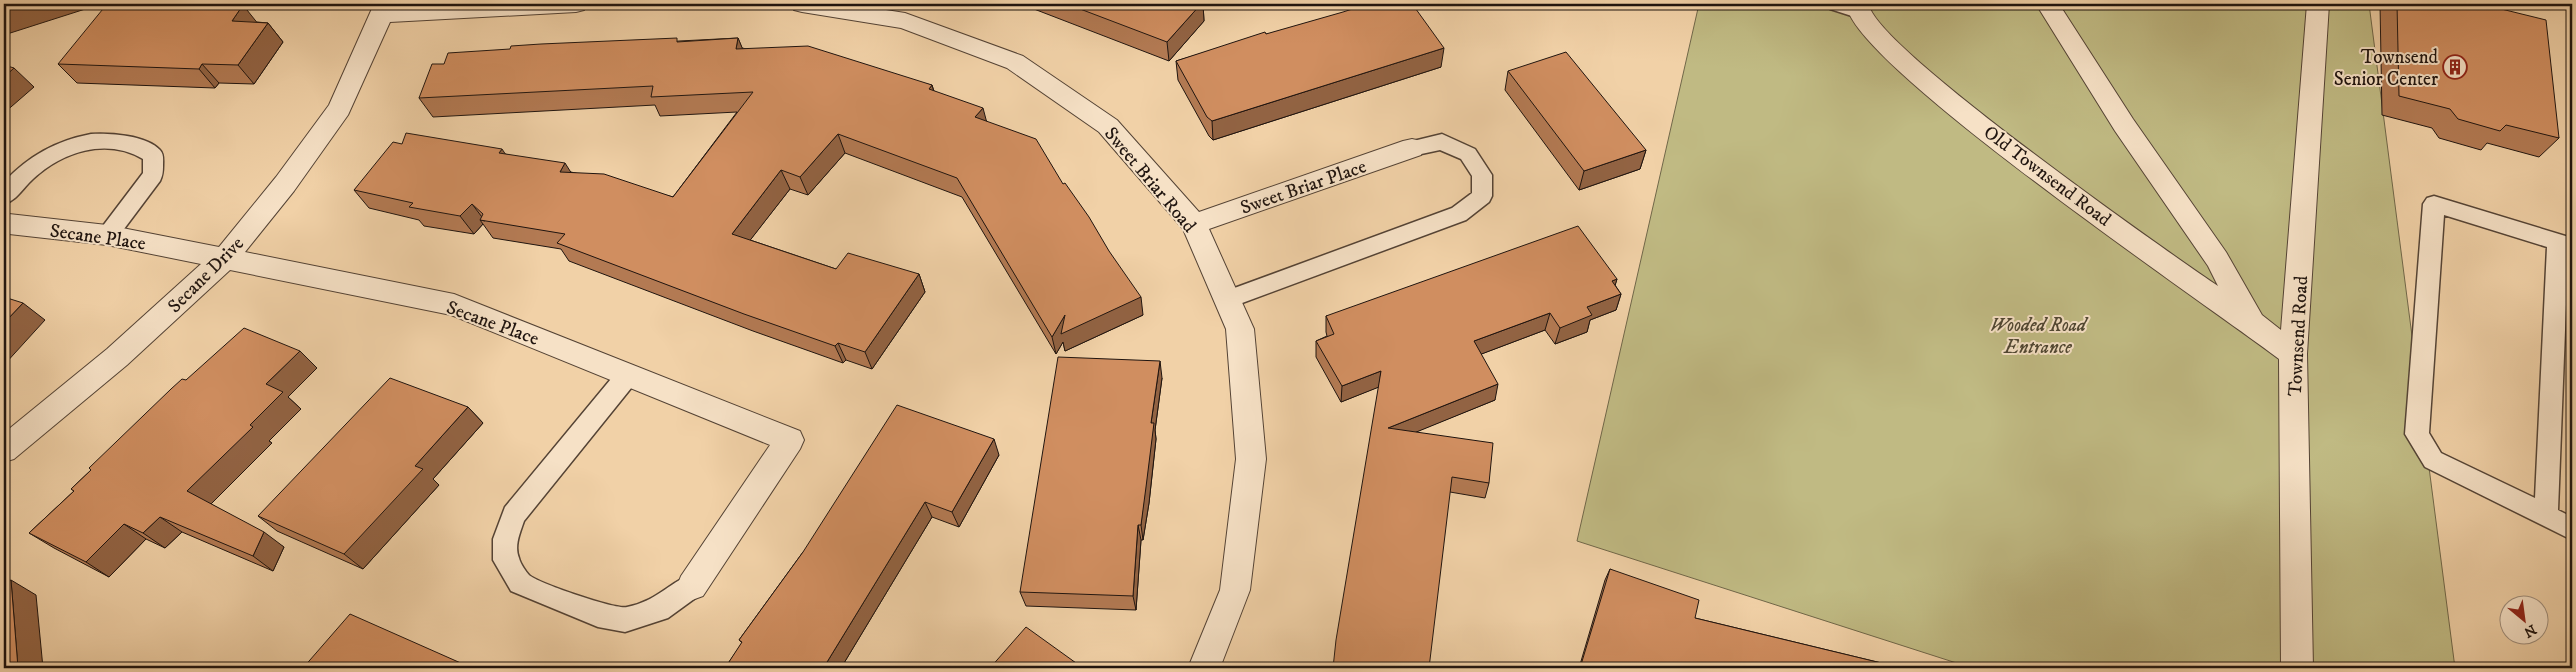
<svg xmlns="http://www.w3.org/2000/svg" width="2576" height="672" viewBox="0 0 2576 672" font-family="'IM FELL DW Pica',serif">
	<rect width="100%" height="100%" fill="#f1d1a7"/>
	<filter id="stains"><feTurbulence type="fractalNoise" baseFrequency=".004" numOctaves="4"/><feColorMatrix values="0 0 0 0 .2 0 0 0 0 .09 0 0 0 0 .02 0 0 0 .5 -.17"/></filter>
	<radialGradient id="worn" r=".72"><stop offset=".6" stop-color="#630" stop-opacity="0"/><stop offset="1" stop-color="#630" stop-opacity=".3"/></radialGradient>
	<!-- green -->
	<path fill="#c0ba83" stroke="#706749" d="M1699 4H2369L2455 668H1972L1577 541Z"/>
	<g fill="none" stroke-linecap="round" stroke-linejoin="round">
		<!-- service casing -->
		<g stroke="#544335" stroke-width="3">
			<path id="service" d="M1828 4C1840 4 1860 0 1867 12L1865 17 1858 18 1830 9Z
				M91 134C110 133 146 135 160 150 164 154 163 160 163 165 163 171 163 175 160 181L115 241 107 243 99 241 96 235 143 173V159C106 137 62 152 33 179 23 188 16 201 4 204V182C29 156 55 141 91 134Z
				M1442 134 1475 149 1492 175V196L1489 202 1466 220 1234 306 1226 309 1218 306 1215 300 1218 294 1452 208 1472 193V176L1461 159 1440 150 1412 156 1405 153 1402 148 1405 143Z
				M2434 196 2572 238V254L2568 253 2558 510 2572 517V540L2425 467 2405 434 2423 204 2427 198ZM2444 215 2547 247 2535 498 2441 453 2429 433Z
				M628 365 636 368 639 375 636 382 524 521C520 533 514 546 519 558 520 563 526 572 529 575 538 583 616 610 627 607 657 601 667 584 692 574L701 578 705 586 701 594 668 618 625 632 598 627 511 591 493 560V539L505 507 620 368Z"/>
		</g>
		<!-- minor casing -->
		<g stroke="#544335" stroke-width="2">
			<path id="minor" d="M374 4H396V6L441 4H587L584 10 576 12 390 22 348 115 294 191 245 252 454 294 800 431 804 440 800 449 703 596 692 600 681 596 677 586 681 576 770 445 451 315 230 270 127 365 14 459 4 462V433L107 349 201 264 107 245 9 234 4 232V216L9 214 107 225 219 247 276 177 329 105Z
				M791 4H848L905 13 1023 56 1117 120 1199 212 1403 141 1412 139 1421 141 1424 148 1421 155 1209 229 1254 329 1266 459 1250 590 1220 668H1188L1220 590 1236 459 1226 329 1183 229 1099 132 1007 68 901 28 802 12 794 10Z
				M1847 4H1869C1871 44 2169 253 2218 286L2208 266 2115 131 2036 4H2059L2133 119 2226 252 2262 315 2281 330 2307 4H2329L2307 354 2313 668H2281L2279 359C2219 313 1844 59 1847 4Z"/>
		</g>
		<!-- service -->
		<use href="#service" fill="#f6e1c6" fill-rule="evenodd"/>
		<!-- minor -->
		<use href="#minor" fill="#f6e1c6" fill-rule="evenodd"/>
	</g>
	<!-- wall -->
	<path fill="#b37a53" stroke="#1f140f" d="M1021 4H1203L1204 21 1169 61Z
		M2380 4H2481L2559 138 2539 157 2487 143 2481 150 2439 138 2432 128 2382 115Z
		M257 22 268 23 283 42 254 84 219 83 215 88 77 83 58 64Z
		M1266 34 1441 67 1213 140 1209 136 1178 80 1176 61Z
		M738 38 742 48 932 85 934 91 987 121 1143 315 1065 351 1063 342 1056 354 962 197 845 153 808 195 790 189 750 240 836 269 919 274 925 292 872 369 846 360 843 363 753 331 569 261 561 249 493 238 483 224 474 234 424 226 419 220 369 208 354 190 402 144 505 154 571 172 673 197 737 112 660 116 655 105 433 117 419 98 444 64 679 41Z
		M1508 71 1646 150 1640 169 1579 190 1505 90Z
		M1617 279 1615 285 1621 294 1616 310 1590 320 1587 332 1555 344 1545 330 1481 354 1495 400 1415 432 1489 483 1485 498 1450 492 1378 387 1341 402 1316 357V341L1327 336 1326 332V316Z
		M317 368 288 397 301 409 269 441 272 443 211 504 284 547 273 571 182 532 165 548 146 539 109 577 54 548 29 533 74 491 71 489 186 380Z
		M1162 378 1155 430 1156 439 1149 503 1143 540H1141L1136 610 1026 606 1020 592Z
		M468 407 483 423 433 479 439 485 363 569 277 531 258 516Z
		M999 455 959 527 932 517 841 668H725L742 643 739 640 803 552Z
		M1610 569 1695 618 1902 668H1579L1605 580Z"/>
	<!-- shaded-wall -->
	<path fill="#926343" stroke="#1f140f" d="M22 4H101L4 35V9Z
		M1201 4H1203L1204 21 1169 61 1167 42Z
		M243 5 259 25 232 21Z
		M268 23 283 42 254 84 238 65Z
		M738 38 746 57 736 49Z
		M1444 48 1441 67 1213 140 1212 121Z
		M202 64 219 83 215 88 199 69Z
		M14 68 34 87 4 113V77Z
		M932 85 937 104 929 89Z
		M983 108 988 127 975 117Z
		M838 134 845 153 808 195 800 177Z
		M502 149 514 167 499 153Z
		M1646 150 1640 169 1579 190 1584 171Z
		M565 163 577 182 560 172Z
		M781 170 790 189 741 252 732 234Z
		M472 204 485 221 480 220 483 224 474 234 460 216Z
		M919 274 925 292 872 369 865 352Z
		M1617 279 1612 296V281Z
		M1621 294 1616 310 1590 320 1587 332 1555 344 1560 328 1587 307Z
		M1141 297 1143 315 1065 351 1063 342 1056 354 1052 337 1065 315Z
		M23 303 45 320 4 365V323Z
		M1550 313 1545 330 1471 358 1474 341Z
		M838 343 846 360 843 363 835 346Z
		M300 351 317 368 288 397 301 409 269 441 272 443 208 507 187 491 250 425 266 384Z
		M1160 361 1162 378 1155 430 1156 439 1149 503 1143 540 1141 525 1151 423Z
		M1381 371 1379 387 1341 402 1342 386Z
		M1498 384 1495 400 1387 444 1388 428Z
		M468 407 483 423 433 479 439 485 363 569 344 554 415 466Z
		M994 439 999 455 959 527 952 512Z
		M925 502 932 517 841 668H825L824 667Z
		M160 517 182 532 165 548 143 533Z
		M124 524 146 539 109 577 86 562Z
		M1138 525 1141 540 1136 610 1133 596Z
		M264 532 284 547 273 571 253 556Z
		M11 580 36 595 43 668H18Z"/>
	<!-- building -->
	<path fill="#d08e60" stroke="#1f140f" d="M4 4H22L4 9Z
		M107 4H201L243 5 232 21 268 23 238 65 202 64 199 69 58 64Z
		M1067 4H1201L1167 42Z
		M1368 4H1406L1408 6 1413 5 1444 48 1212 121 1207 117 1176 61 1265 32 1266 34 1343 12Z
		M2397 4H2481L2546 20 2559 138 2506 125 2500 131 2458 119 2450 109 2399 96Z
		M677 38V42L738 38 736 49 808 46 932 85 929 89 983 108 975 117 1036 139 1063 184 1065 183 1089 217 1109 251 1141 297 1061 334 1065 315 1052 337 957 178 838 134 800 177 781 170 732 234 836 269 848 253 919 274 865 352 838 343 835 346 744 314 557 243 565 234 480 220 483 214 472 204 460 216 409 207 413 203 354 190 393 142 402 144 406 133 502 149 499 153 565 163 560 172 604 174 673 197 753 92 651 97 653 86 419 98 432 64H444L448 53 510 49 511 46 541 44Z
		M1566 52 1646 150 1584 171 1508 71Z
		M4 65 14 68 4 77Z
		M1578 226 1617 279 1612 281 1621 294 1587 307 1592 315 1560 328 1550 313 1474 341 1498 384 1388 428 1493 443 1489 483 1452 477 1429 668H1333L1336 640 1381 371 1342 386 1316 341 1334 334 1326 316Z
		M4 297 23 303 4 323Z
		M244 328 300 351 266 384 283 392 250 425 253 427 187 491 264 532 253 556 160 517 143 533 124 524 86 562 29 533 74 491 71 489 91 470 89 468 171 389 182 379 186 380Z
		M1058 357 1160 361 1151 423H1154L1146 487 1141 525H1138L1133 596 1020 592Z
		M390 378 468 407 415 466 423 469 344 554 258 516Z
		M897 405 994 439 952 512 925 502 824 667 827 668H725L742 642 739 640 803 552Z
		M1610 569 1699 600 1695 618 1902 668H1580Z
		M11 580 18 668H4V583Z
		M350 614 472 668H303Z
		M1026 627 1083 668H990Z"/>
	<!-- icons -->
	<defs>
		<g id="building-ring" transform="scale(1.25)"><circle r="9.5" fill="#f6e1c6" stroke="#8f2418" stroke-width="1.5"/><path d="M-4-6H4V6H1V3H-1V6H-4ZM-2.5-4.3h1.7v1.8h-1.7ZM.8-4.3h1.7v1.8H.8ZM-2.5-1h1.7V.8h-1.7ZM.8-1h1.7V.8H.8Z" fill="#8f2418"/></g>
	</defs>
	<g fill-rule="evenodd">
		<use href="#building-ring" x="2455" y="67"/>
	</g>
	<g text-anchor="middle" stroke-width="4" stroke-linejoin="round" paint-order="stroke">
		<!-- poi labels -->
		<g font-size="19" fill="#1f140f" stroke="#f6e1c6" text-anchor="end">
			<text x="2438" y="63">Townsend<tspan x="2438" dy="22">Senior Center</tspan></text>
		</g>
		<!-- street labels -->
		<g font-size="19" fill="#1f140f" stroke="#f6e1c6">
			<text transform="translate(2048 175) rotate(37)" y="7">Old Townsend Road</text>
			<text transform="translate(1151 179) rotate(50)" y="7">Sweet Briar Road</text>
			<text transform="translate(1303 186) rotate(-19)" y="7">Sweet Briar Place</text>
			<text transform="translate(98 236) rotate(8)" y="7">Secane Place</text>
			<text transform="translate(205 274) rotate(-45)" y="7">Secane Drive</text>
			<text transform="translate(493 322) rotate(20)" y="7">Secane Place</text>
			<text transform="translate(2297 336) rotate(-87)" y="7">Townsend Road</text>
		</g>
		<!-- park labels -->
		<g font-size="19" font-style="italic" fill="#4f4632" stroke="#f6e1c6">
			<text x="2038" y="331">Wooded Road<tspan x="2038" dy="22">Entrance</tspan></text>
		</g>
	</g>
	<!-- margin -->
	<rect width="2576" height="672" fill="none" stroke="#f1d1a7" stroke-width="20"/>
	<rect x="5" y="5" width="2566" height="662" fill="none" stroke="#1f140f" stroke-width="2.5"/>
	<rect x="10" y="10" width="2556" height="652" fill="none" stroke="#1f140f"/>
	<!-- north arrow -->
	<g transform="translate(2524 620) rotate(151)"><circle r="24" fill="#f6e1c6" stroke="#a08f7d"/>
	<path d="M0-4L9 19L0 12L-9 19Z" fill="#8f2418"/>
	<text y="-8" font-size="14" font-weight="bold" text-anchor="middle" fill="#1f140f">N</text>
	</g>
	<rect width="100%" height="100%" filter="url(#stains)"/>
	<rect width="100%" height="100%" fill="url(#worn)"/>
</svg>
